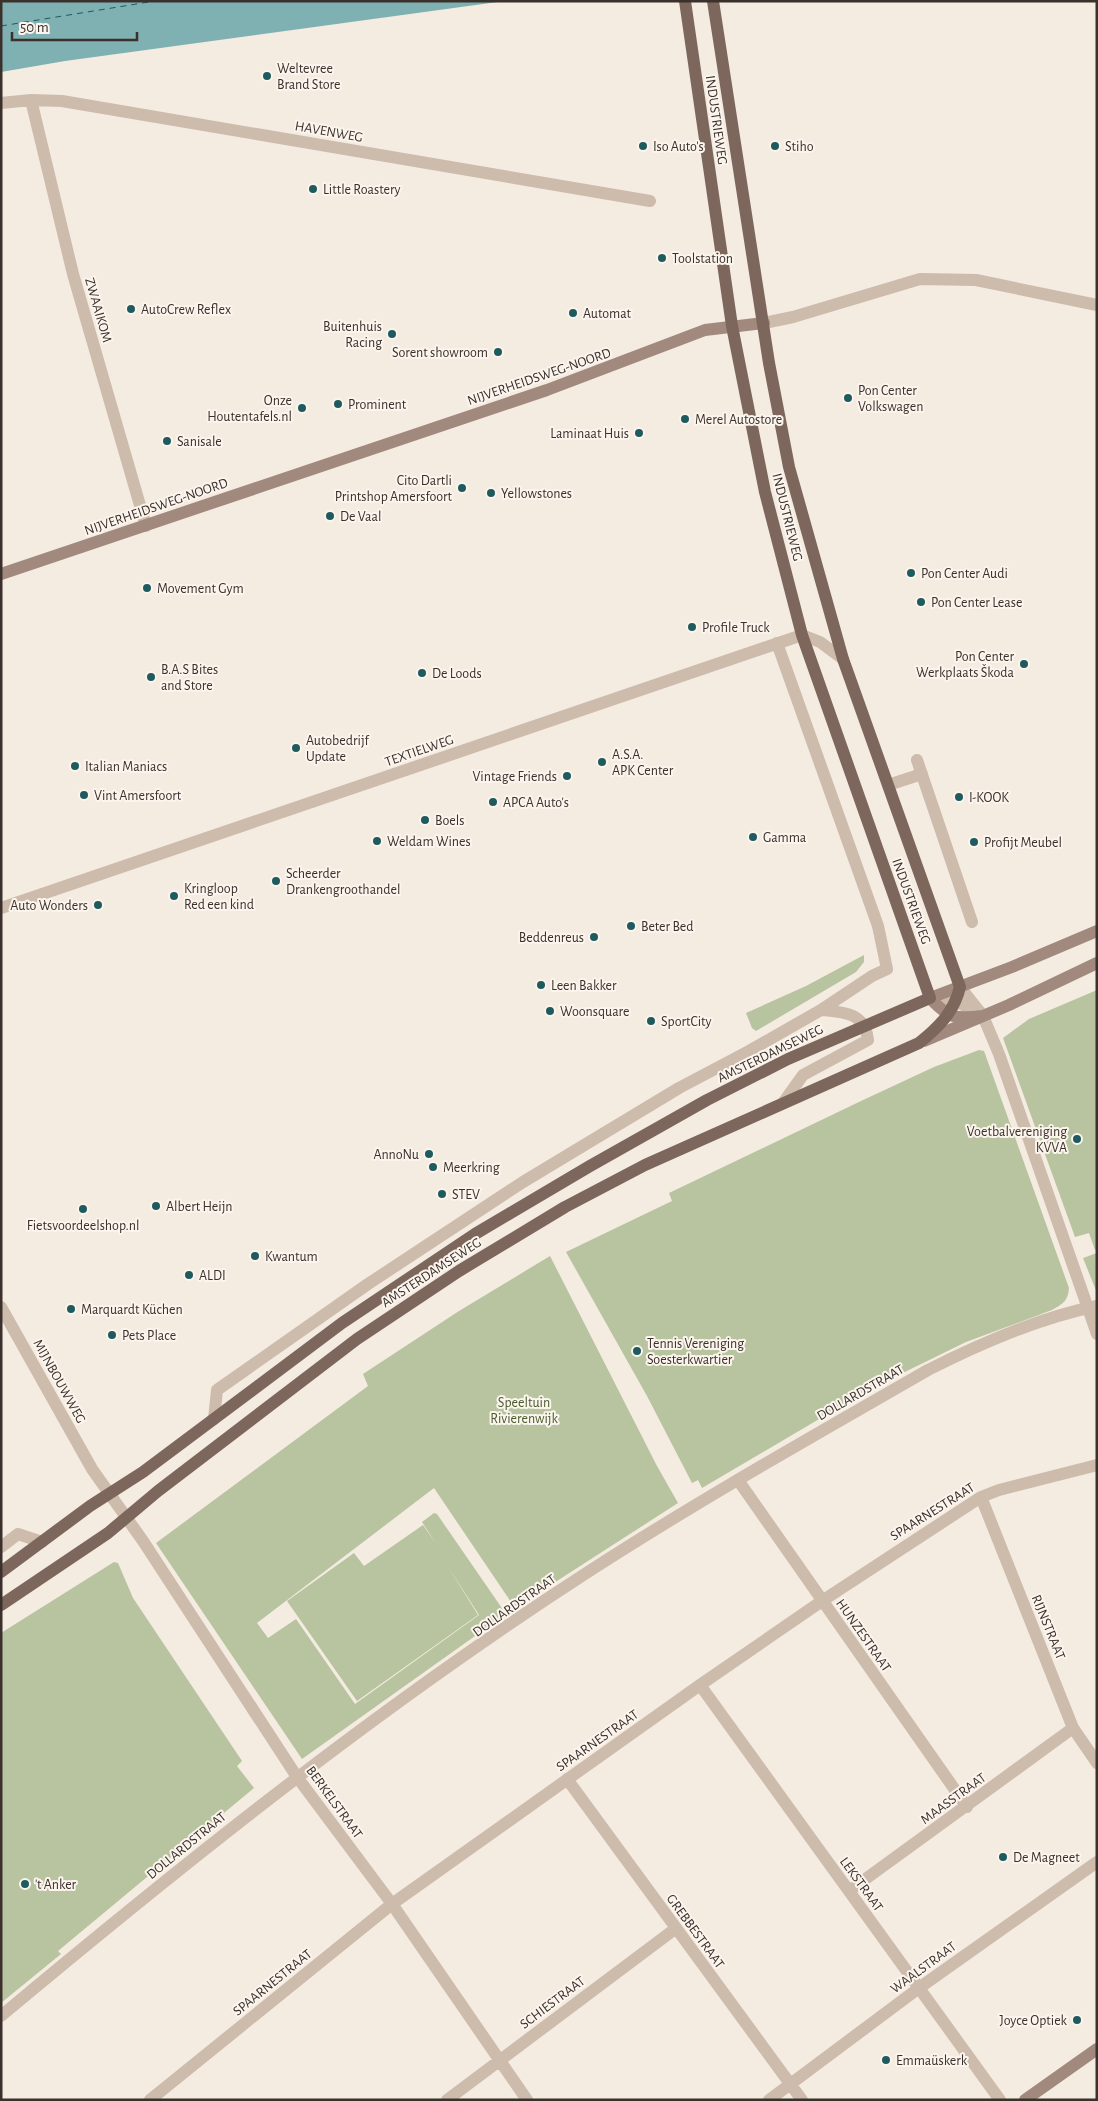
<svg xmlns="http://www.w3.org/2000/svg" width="1098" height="2101" viewBox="0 0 1098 2101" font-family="'Alegreya Sans',sans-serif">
	<rect width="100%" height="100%" fill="#f4ebe1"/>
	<!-- green -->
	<path fill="#b8c4a0" d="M864 955V962L856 972 756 1031 752 1028 746 1013 806 986Z
		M1097 990V1249L1095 1250 1089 1233 1075 1237 1003 1038 1029 1019Z
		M979 1050 984 1051 1069 1288C1068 1301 1063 1304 1052 1310L966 1342 870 1389 702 1488 698 1480 692 1483 647 1396 566 1252 672 1201 669 1193 861 1101 934 1067Z
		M1097 1253V1293L1083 1258Z
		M550 1256 657 1466 678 1503 515 1608 434 1488 257 1623 268 1638 296 1619 355 1704 479 1615 447 1565 436 1569 447 1565 478 1615 357 1701 287 1601 354 1553 364 1566 423 1525 435 1542 422 1522 434 1513 437 1514 506 1614 302 1759 156 1543 368 1386 363 1374 459 1311Z
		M114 1562 118 1563 133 1598 242 1761 237 1766 254 1788 58 1951 61 1954 1 2003V1633Z"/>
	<!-- water -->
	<path fill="#7fb0b2" d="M1 1H505L65 61 1 72Z"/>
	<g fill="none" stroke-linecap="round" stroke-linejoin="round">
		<!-- ferry -->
		<path stroke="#1f5a5e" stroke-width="1" stroke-dasharray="6 5" stroke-linecap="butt" d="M1 26 155 1"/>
		<!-- street -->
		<path stroke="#cdbbac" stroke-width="12" d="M31 100 73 274 146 526
			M1 103 31 100 62 101 650 201
			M764 323 793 317 920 279 976 280 1097 305
			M917 760 972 922
			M888 785 922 774
			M1 908 802 635 820 642 843 659
			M960 987 983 1016 999 1054 1097 1334
			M930 998 957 1002 979 1013
			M783 1103 803 1075 868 1040C865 1012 843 1012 821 1010
			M1 1307 92 1469 143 1541 297 1777 392 1904 527 2100
			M214 1419 217 1390 368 1284 523 1182 679 1088 749 1051 821 1010 872 976 887 969 878 926 777 643
			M738 1480 967 1807
			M981 1497 1073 1728 1097 1763
			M1 1547 18 1534 42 1542
			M700 1685 1000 2100
			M567 1779 802 2100
			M849 1891 1073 1728
			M1 2016C190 1858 383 1704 591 1570 701 1499 815 1435 928 1370 981 1343 1038 1318 1097 1306
			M150 2100 392 1904 700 1685 822 1601 981 1497 999 1490 1097 1465
			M447 2100 675 1929
			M769 2100 919 1988 1097 1862"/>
		<!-- secondary -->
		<path stroke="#a18a7d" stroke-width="12" d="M1 574 547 390 705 330 764 323
			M983 1016C956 1019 949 1019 930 998L1012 967 1097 931
			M924 1041 1009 1005 1097 963
			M1025 2100 1097 2049"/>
		<!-- primary -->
		<path stroke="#7d675c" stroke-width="12" d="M1 1572 90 1506 143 1472 342 1323 475 1234 590 1166 707 1100 788 1059 930 998 802 635 765 492 732 326 685 1
			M1 1605 108 1533 158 1491 357 1339 459 1271 565 1207 645 1165 919 1043C939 1027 954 1012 960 987L843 659 789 467 769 363 713 1"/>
	</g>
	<!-- markers -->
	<g fill="#1f5a5e" stroke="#fbf5ee" stroke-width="2">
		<circle cx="267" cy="76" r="5"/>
		<circle cx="643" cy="146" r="5"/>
		<circle cx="775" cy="146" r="5"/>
		<circle cx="313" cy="189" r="5"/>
		<circle cx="662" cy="258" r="5"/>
		<circle cx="131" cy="309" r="5"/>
		<circle cx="573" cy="313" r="5"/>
		<circle cx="392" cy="334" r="5"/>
		<circle cx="498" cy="352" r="5"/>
		<circle cx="848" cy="398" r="5"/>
		<circle cx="338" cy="404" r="5"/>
		<circle cx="302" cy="408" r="5"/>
		<circle cx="685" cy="419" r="5"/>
		<circle cx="639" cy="433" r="5"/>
		<circle cx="167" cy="441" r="5"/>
		<circle cx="462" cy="488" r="5"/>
		<circle cx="491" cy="493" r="5"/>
		<circle cx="330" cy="516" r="5"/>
		<circle cx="911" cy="573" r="5"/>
		<circle cx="147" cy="588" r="5"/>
		<circle cx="921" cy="602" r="5"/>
		<circle cx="692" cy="627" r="5"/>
		<circle cx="1024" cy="664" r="5"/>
		<circle cx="422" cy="673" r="5"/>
		<circle cx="151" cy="677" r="5"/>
		<circle cx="296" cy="748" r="5"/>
		<circle cx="602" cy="762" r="5"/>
		<circle cx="75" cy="766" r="5"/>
		<circle cx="567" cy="776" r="5"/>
		<circle cx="84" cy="795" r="5"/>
		<circle cx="959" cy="797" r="5"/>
		<circle cx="493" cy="802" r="5"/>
		<circle cx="425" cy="820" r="5"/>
		<circle cx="753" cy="837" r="5"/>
		<circle cx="377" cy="841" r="5"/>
		<circle cx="974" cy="842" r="5"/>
		<circle cx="276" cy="881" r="5"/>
		<circle cx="174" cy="896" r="5"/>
		<circle cx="98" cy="905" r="5"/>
		<circle cx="631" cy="926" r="5"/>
		<circle cx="594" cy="937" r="5"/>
		<circle cx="541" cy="985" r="5"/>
		<circle cx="550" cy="1011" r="5"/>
		<circle cx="651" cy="1021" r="5"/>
		<circle cx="1077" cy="1139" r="5"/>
		<circle cx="429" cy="1154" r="5"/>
		<circle cx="433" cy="1167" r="5"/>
		<circle cx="442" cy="1194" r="5"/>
		<circle cx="156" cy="1206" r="5"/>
		<circle cx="83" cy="1209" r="5"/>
		<circle cx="255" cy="1256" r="5"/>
		<circle cx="189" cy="1275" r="5"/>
		<circle cx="71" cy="1309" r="5"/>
		<circle cx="112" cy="1335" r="5"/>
		<circle cx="637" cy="1351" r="5"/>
		<circle cx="1003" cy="1857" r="5"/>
		<circle cx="25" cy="1884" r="5"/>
		<circle cx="1077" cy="2020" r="5"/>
		<circle cx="886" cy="2060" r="5"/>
	</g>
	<g text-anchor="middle" stroke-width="4" stroke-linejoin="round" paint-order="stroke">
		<!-- poi labels -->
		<g font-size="14" fill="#3b302b" stroke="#fbf5ee" text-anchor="start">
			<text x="277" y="73">Weltevree<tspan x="277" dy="16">Brand Store</tspan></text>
			<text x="653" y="151">Iso Auto's</text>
			<text x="785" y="151">Stiho</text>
			<text x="323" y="194">Little Roastery</text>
			<text x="672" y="263">Toolstation</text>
			<text x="141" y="314">AutoCrew Reflex</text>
			<text x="583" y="318">Automat</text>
			<text x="382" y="331" text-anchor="end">Buitenhuis<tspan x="382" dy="16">Racing</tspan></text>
			<text x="488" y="357" text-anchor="end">Sorent showroom</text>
			<text x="858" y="395">Pon Center<tspan x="858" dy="16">Volkswagen</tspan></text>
			<text x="292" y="405" text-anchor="end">Onze<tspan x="292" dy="16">Houtentafels.nl</tspan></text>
			<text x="348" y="409">Prominent</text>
			<text x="695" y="424">Merel Autostore</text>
			<text x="629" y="438" text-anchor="end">Laminaat Huis</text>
			<text x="177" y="446">Sanisale</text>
			<text x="452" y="485" text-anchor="end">Cito Dartli<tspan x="452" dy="16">Printshop Amersfoort</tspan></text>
			<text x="501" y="498">Yellowstones</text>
			<text x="340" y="521">De Vaal</text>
			<text x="921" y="578">Pon Center Audi</text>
			<text x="157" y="593">Movement Gym</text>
			<text x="931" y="607">Pon Center Lease</text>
			<text x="702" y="632">Profile Truck</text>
			<text x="1014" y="661" text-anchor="end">Pon Center<tspan x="1014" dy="16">Werkplaats Škoda</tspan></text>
			<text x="161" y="674">B.A.S Bites<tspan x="161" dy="16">and Store</tspan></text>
			<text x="432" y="678">De Loods</text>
			<text x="306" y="745">Autobedrijf<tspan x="306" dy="16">Update</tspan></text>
			<text x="612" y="759">A.S.A.<tspan x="612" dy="16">APK Center</tspan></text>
			<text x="85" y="771">Italian Maniacs</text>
			<text x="557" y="781" text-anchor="end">Vintage Friends</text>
			<text x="94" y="800">Vint Amersfoort</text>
			<text x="969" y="802">I-KOOK</text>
			<text x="503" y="807">APCA Auto's</text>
			<text x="435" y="825">Boels</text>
			<text x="763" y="842">Gamma</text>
			<text x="387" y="846">Weldam Wines</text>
			<text x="984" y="847">Profijt Meubel</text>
			<text x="286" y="878">Scheerder<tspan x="286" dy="16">Drankengroothandel</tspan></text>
			<text x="184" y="893">Kringloop<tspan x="184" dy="16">Red een kind</tspan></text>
			<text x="88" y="910" text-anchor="end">Auto Wonders</text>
			<text x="641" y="931">Beter Bed</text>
			<text x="584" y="942" text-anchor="end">Beddenreus</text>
			<text x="551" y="990">Leen Bakker</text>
			<text x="560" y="1016">Woonsquare</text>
			<text x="661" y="1026">SportCity</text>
			<text x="1067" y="1136" text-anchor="end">Voetbalvereniging<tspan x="1067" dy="16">KVVA</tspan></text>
			<text x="419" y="1159" text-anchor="end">AnnoNu</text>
			<text x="443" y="1172">Meerkring</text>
			<text x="452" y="1199">STEV</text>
			<text x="166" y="1211">Albert Heijn</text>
			<text x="83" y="1230" text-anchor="middle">Fietsvoordeelshop.nl</text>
			<text x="265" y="1261">Kwantum</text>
			<text x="199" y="1280">ALDI</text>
			<text x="81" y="1314">Marquardt Küchen</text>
			<text x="122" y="1340">Pets Place</text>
			<text x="647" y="1348">Tennis Vereniging<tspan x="647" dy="16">Soesterkwartier</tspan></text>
			<text x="1013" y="1862">De Magneet</text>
			<text x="35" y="1889">'t Anker</text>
			<text x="1067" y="2025" text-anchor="end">Joyce Optiek</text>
			<text x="896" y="2065">Emmaüskerk</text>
		</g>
		<!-- street labels -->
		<g font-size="14" fill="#3b302b" stroke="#fbf5ee">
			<text transform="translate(717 120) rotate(82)" y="5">INDUSTRIEWEG</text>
			<text transform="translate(329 131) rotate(10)" y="5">HAVENWEG</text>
			<text transform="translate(99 310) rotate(74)" y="5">ZWAAIKOM</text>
			<text transform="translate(539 376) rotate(-19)" y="5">NIJVERHEIDSWEG-NOORD</text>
			<text transform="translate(156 506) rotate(-19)" y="5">NIJVERHEIDSWEG-NOORD</text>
			<text transform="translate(788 517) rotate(76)" y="5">INDUSTRIEWEG</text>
			<text transform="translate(419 750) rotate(-19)" y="5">TEXTIELWEG</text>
			<text transform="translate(912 901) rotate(70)" y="5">INDUSTRIEWEG</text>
			<text transform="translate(770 1053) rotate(-26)" y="5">AMSTERDAMSEWEG</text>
			<text transform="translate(431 1272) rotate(-33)" y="5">AMSTERDAMSEWEG</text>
			<text transform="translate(60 1381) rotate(61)" y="5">MIJNBOUWWEG</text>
			<text transform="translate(860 1392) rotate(-30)" y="5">DOLLARDSTRAAT</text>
			<text transform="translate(932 1511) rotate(-32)" y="5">SPAARNESTRAAT</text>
			<text transform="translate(514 1605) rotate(-35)" y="5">DOLLARDSTRAAT</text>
			<text transform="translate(1049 1627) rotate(68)" y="5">RIJNSTRAAT</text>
			<text transform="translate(864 1635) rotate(55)" y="5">HUNZESTRAAT</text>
			<text transform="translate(597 1740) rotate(-35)" y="5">SPAARNESTRAAT</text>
			<text transform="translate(953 1798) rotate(-36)" y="5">MAASSTRAAT</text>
			<text transform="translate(335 1802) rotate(54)" y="5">BERKELSTRAAT</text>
			<text transform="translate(186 1845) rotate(-39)" y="5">DOLLARDSTRAAT</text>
			<text transform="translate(862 1884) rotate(54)" y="5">LEKSTRAAT</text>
			<text transform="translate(696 1931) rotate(54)" y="5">GREBBESTRAAT</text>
			<text transform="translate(923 1967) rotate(-36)" y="5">WAALSTRAAT</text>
			<text transform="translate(272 1982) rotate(-39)" y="5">SPAARNESTRAAT</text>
			<text transform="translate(552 2002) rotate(-37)" y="5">SCHIESTRAAT</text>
		</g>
		<!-- park labels -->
		<g font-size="14" fill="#4a5a2e" stroke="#fbf5ee">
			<text x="524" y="1407">Speeltuin<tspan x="524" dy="16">Rivierenwijk</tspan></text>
		</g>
	</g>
	<!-- border -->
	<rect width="1098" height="2101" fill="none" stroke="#3b302b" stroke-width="5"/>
	<!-- scale -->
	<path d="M12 32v8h125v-8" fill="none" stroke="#3b302b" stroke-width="2.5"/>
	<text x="20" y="32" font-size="15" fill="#3b302b" stroke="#fbf5ee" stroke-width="4" paint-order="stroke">50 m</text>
</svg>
